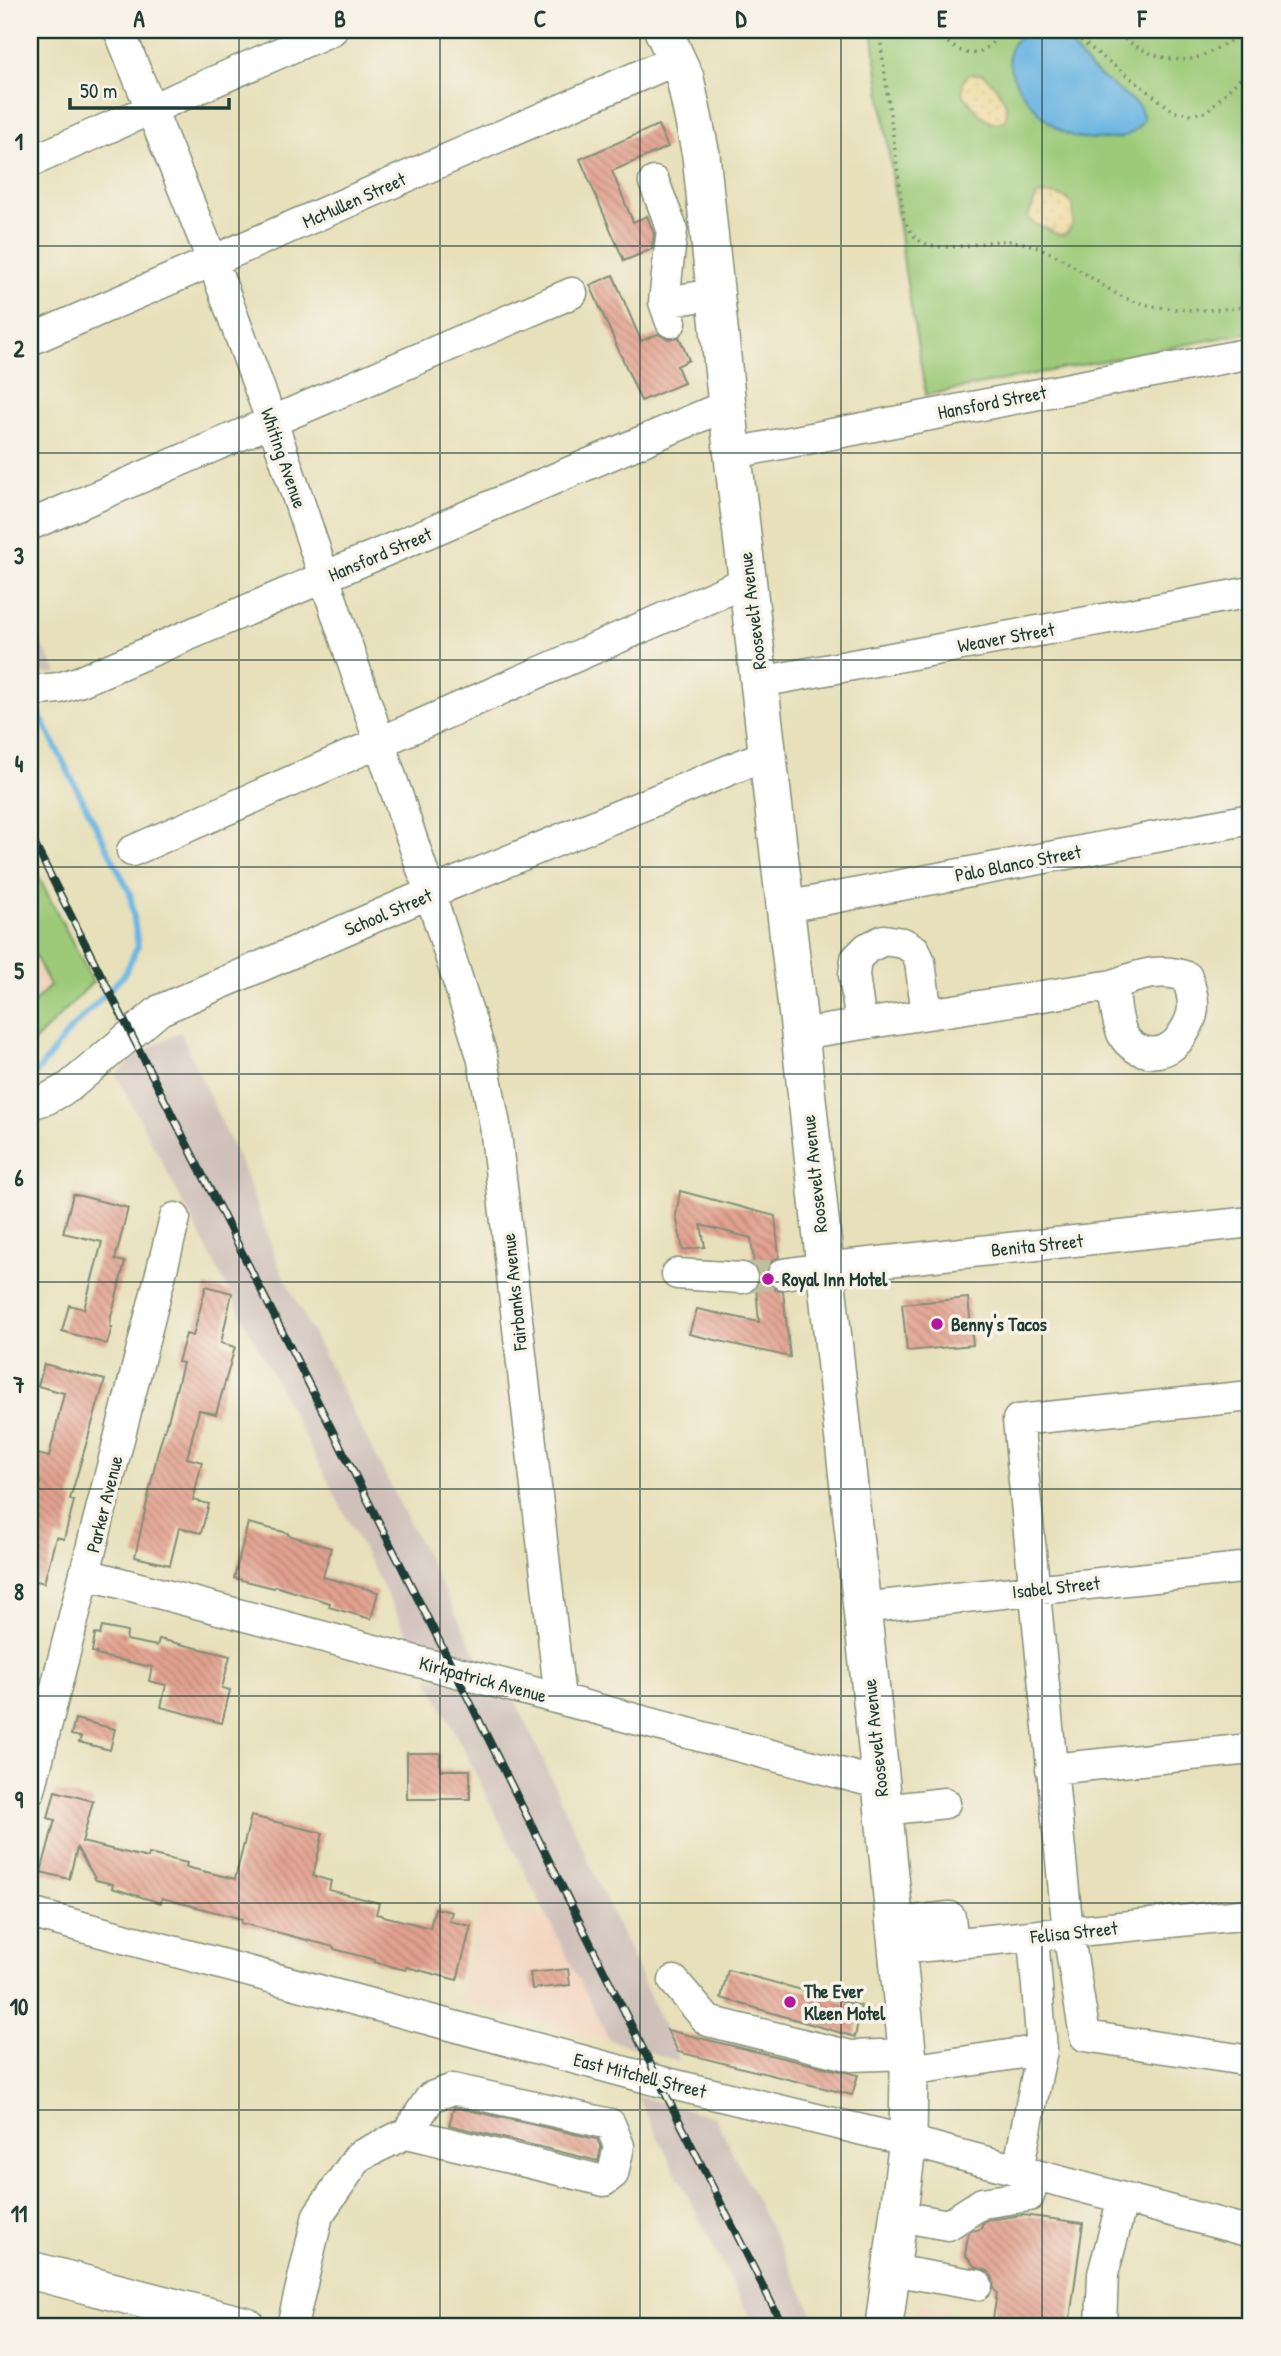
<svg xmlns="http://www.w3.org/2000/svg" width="1281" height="2356" viewBox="0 0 1281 2356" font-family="'Patrick Hand',sans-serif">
	<defs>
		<pattern id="sand-dots" width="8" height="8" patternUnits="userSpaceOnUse" patternTransform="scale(1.75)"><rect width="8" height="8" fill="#eeda9e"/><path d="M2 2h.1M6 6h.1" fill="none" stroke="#ccbc89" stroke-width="1.8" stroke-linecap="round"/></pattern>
		<pattern id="building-back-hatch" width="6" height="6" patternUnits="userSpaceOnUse" patternTransform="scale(1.75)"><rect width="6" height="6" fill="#e3a18f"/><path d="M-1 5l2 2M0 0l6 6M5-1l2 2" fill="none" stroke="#b78476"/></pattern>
	</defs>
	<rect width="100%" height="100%" fill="#f7f3e8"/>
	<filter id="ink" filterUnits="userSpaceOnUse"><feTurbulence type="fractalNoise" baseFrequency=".0143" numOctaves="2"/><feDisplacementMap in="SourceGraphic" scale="14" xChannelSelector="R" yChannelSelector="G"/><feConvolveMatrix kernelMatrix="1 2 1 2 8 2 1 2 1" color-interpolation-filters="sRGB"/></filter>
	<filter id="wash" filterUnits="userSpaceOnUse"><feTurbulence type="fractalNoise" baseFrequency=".00686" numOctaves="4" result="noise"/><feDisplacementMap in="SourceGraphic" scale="28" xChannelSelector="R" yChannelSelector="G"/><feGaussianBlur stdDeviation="1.57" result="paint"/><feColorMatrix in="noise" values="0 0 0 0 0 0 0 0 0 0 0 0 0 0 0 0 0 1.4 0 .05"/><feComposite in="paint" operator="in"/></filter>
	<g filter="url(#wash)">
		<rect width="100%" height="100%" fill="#e7e0ba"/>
		<!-- built -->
		<path fill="#f2d4be" d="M30 945 50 986 30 1006Z
			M482 1901 548 1917 609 2040 459 2001Z
			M918 2303 1010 2326H914Z"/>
		<!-- industrial -->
		<path fill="#cfc0ba" d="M30 621 57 673 30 674Z
			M180 1032 244 1171 279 1267 483 1667 413 1645 116 1074 142 1052Z
			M427 1677 513 1694 679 2061 609 2040Z
			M637 2096 715 2117 819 2326H758L744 2307Z"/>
		<!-- grass -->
		<path fill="#9cca78" stroke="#5e8456" stroke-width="2" d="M872 30H1251V332L926 395 905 271Z
			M30 860 93 982 30 1046V1006L50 986 30 945Z"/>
		<!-- sand -->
		<path fill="url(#sand-dots)" stroke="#868c69" stroke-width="2" d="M970 74H983C996 87 1012 102 1005 121L992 123C979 116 971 105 962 93L963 81Z
			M1053 194 1066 198 1073 204C1074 213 1075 233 1061 235 1056 235 1050 230 1045 228 1038 225 1034 225 1029 220V214L1037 195Z"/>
		<!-- water -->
		<path fill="#69b5e2" stroke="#44798b" stroke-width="2" d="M1029 30H1052L1063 37 1091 69 1139 106 1144 118C1135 135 1123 139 1104 139 1092 139 1077 139 1067 134 1044 123 1010 85 1009 59 1008 46 1019 36 1029 30Z"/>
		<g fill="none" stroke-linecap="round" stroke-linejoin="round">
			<!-- stream -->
			<path stroke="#69b5e2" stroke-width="6" d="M30 1081 70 1030 124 975 138 946 130 893 38 712"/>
		</g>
		<g id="blocks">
			<!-- building -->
			<path fill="url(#building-back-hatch)" d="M658 125 668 147 612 171 633 222 647 216 654 233 652 249 624 261 580 159Z
				M613 275 641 341 658 334 668 339 679 337 689 360 677 366 684 383 641 401 590 285Z
				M680 1191 775 1216 779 1257 772 1261 767 1267 766 1276 770 1285 776 1290 783 1291 790 1357 689 1334 697 1309 759 1322 756 1288 759 1278 754 1266 751 1238 701 1225 705 1247 683 1250 676 1216Z
				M73 1194 128 1208 115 1260 125 1262 111 1317 110 1327H112L107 1344 62 1331 69 1305 84 1309 102 1242 63 1233Z
				M206 1286 232 1293 221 1343 235 1347 216 1414 199 1410 187 1458 202 1462 193 1500 209 1504 201 1533 179 1528 170 1565 135 1557 158 1451 167 1421H168L183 1363 178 1362 186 1334 193 1336Z
				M968 1298 973 1345 907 1351 902 1304Z
				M44 1364 105 1380 70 1499 74 1501 64 1539 56 1537 44 1583 30 1579V1519L40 1482 30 1479V1452L49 1457 64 1393 38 1386Z
				M248 1523 288 1533V1535L331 1548 323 1577 378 1592 371 1619 329 1607 330 1603 275 1586 274 1588 234 1578Z
				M102 1627 127 1632 126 1640 157 1646 159 1639 230 1656 222 1688 230 1690 222 1723 161 1707 166 1685 149 1681 152 1667 96 1655 97 1653 92 1652 95 1634 100 1635Z
				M75 1719 115 1729 110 1750 79 1742 81 1737 71 1735Z
				M407 1753H440V1770H470V1799H407Z
				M55 1791 93 1801 82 1842 148 1858 149 1854 187 1863 186 1867 235 1879 251 1816 323 1833 313 1876 331 1881 329 1890 379 1903 376 1914 430 1928 435 1908 452 1912 449 1921 471 1926 457 1980 407 1967 406 1970 374 1962 375 1960 334 1949V1947L241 1923 242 1919 162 1898 161 1903 112 1888 113 1884 96 1880 77 1848 69 1879 41 1872 55 1820 48 1818Z
				M568 1969 570 1985 532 1989 530 1973Z
				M728 1970 861 2006 855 2037 721 1998Z
				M667 2030 770 2055 858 2075 852 2095 678 2052Z
				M454 2107 597 2139 601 2148 598 2161 449 2125Z
				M1023 2215 1083 2223 1069 2326H1022L993 2319 997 2293 994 2289 993 2278 988 2271 975 2267 965 2255 968 2235 971 2231 981 2229 982 2224 988 2220Z"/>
		</g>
	</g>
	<g filter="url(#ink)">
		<use href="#blocks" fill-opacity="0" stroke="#838e77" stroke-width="2"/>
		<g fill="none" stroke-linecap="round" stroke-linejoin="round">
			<!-- minor-tunnel -->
			<path stroke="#bfbf9f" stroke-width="30" stroke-dasharray="30 15" stroke-linecap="butt" d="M742 1278 783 1274"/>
			<!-- minor casing -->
			<g stroke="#838e77" stroke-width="33">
				<path id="minor" d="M119 30 213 262 278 439 430 893 482 1056 495 1125 560 1699
					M30 162 332 30
					M654 182 672 229 664 302
					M671 322 664 302 716 294
					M30 340 678 59
					M734 453 1251 353
					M30 525 572 293
					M760 682 1251 592
					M30 691 59 688 81 681 727 405
					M132 851 748 581
					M785 907 1251 819
					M861 1024 854 975 856 959 867 948 884 940 903 943 915 950 920 962 927 1014
					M800 1034 1113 985C1138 975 1162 967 1187 977 1191 989 1195 1002 1192 1014 1190 1023 1180 1041 1172 1046 1155 1059 1130 1051 1122 1033 1116 1019 1115 1000 1113 985
					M30 1104 47 1099 69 1087 160 1010 430 893 768 754
					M677 1274 742 1278
					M783 1274 823 1268 1251 1222
					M1251 1396 1018 1420 1068 1932 1085 2036 1251 2061
					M86 1574 881 1784
					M860 1608 1251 1567
					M1051 1769 1251 1749
					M30 1790 175 1218
					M884 1810 945 1803
					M30 1913 659 2081 908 2141 1251 2232
					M895 1923 950 1917 953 1944
					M897 1949 1251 1914
					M674 1981 708 2021 851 2056 908 2054
					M909 2070 1042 2050
					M1018 2170 1042 2050 1033 1936
					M899 2216 948 2225 982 2203 1029 2196 1035 2175
					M892 2270 977 2285
					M292 2326 318 2215 359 2156 407 2133 431 2097 453 2089 610 2124 619 2146 613 2174 604 2181 407 2133
					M1101 2326 1103 2274 1123 2198"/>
			</g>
			<!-- major casing -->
			<g stroke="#838e77" stroke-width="40">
				<path id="major" d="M663 30 685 78 701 155 727 405 800 1034 881 1784 909 2070 908 2141 884 2326
					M30 2270 246 2326"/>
			</g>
			<!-- path -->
			<path stroke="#838e77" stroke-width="3.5" stroke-dasharray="2 5" stroke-linecap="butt" d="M879 30 904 219C907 225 910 232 915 237 937 257 977 241 1004 241 1049 241 1082 275 1119 295 1154 313 1213 312 1251 306
				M931 30C943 39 964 59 979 52 989 48 997 37 1004 30
				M1071 30 1083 42 1175 112 1192 114 1206 112 1251 68
				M1114 30C1133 49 1169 65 1196 58 1211 53 1235 37 1251 30"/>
			<!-- minor -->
			<use href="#minor" stroke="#fff" stroke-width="30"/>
			<!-- major -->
			<use href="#major" stroke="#fff" stroke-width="37"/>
			<!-- rail casing -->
			<g stroke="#1f3d34" stroke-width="8">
				<path id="rail" d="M30 835 455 1672 659 2081 783 2326"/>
			</g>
			<!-- rail -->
			<use href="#rail" stroke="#f7f3e8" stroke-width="5" stroke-dasharray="16" stroke-linecap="butt"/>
		</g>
	</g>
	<!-- grid -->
	<path fill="none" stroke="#1f3d34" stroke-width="2" stroke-opacity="0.55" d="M239 30V2326M440 30V2326M640 30V2326M841 30V2326M1042 30V2326M30 246H1251M30 453H1251M30 660H1251M30 867H1251M30 1074H1251M30 1282H1251M30 1489H1251M30 1696H1251M30 1903H1251M30 2110H1251"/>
	<!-- markers -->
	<g fill="#b5179e" stroke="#f7f3e8" stroke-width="2.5">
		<circle cx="768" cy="1279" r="7"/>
		<circle cx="937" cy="1324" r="7"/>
		<circle cx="790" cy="2002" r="7"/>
	</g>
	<g text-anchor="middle" stroke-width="7" stroke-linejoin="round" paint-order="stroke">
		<!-- street labels -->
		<g font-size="19" fill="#1f3d34" stroke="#f7f3e8">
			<text transform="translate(354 200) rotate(-24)" y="7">McMullen Street</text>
			<text transform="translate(992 402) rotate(-11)" y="7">Hansford Street</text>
			<text transform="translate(284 458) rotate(71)" y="7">Whiting Avenue</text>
			<text transform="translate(380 554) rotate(-23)" y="7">Hansford Street</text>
			<text transform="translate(752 611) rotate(-97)" y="7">Roosevelt Avenue</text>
			<text transform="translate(1006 637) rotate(-10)" y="7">Weaver Street</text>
			<text transform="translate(1018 863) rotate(-11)" y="7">Palo Blanco Street</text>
			<text transform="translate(388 912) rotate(-23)" y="7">School Street</text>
			<text transform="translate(814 1174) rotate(-96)" y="7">Roosevelt Avenue</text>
			<text transform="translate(1037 1245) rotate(-6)" y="7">Benita Street</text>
			<text transform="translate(514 1292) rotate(-96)" y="7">Fairbanks Avenue</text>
			<text transform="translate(104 1504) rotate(-76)" y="7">Parker Avenue</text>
			<text transform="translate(1056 1587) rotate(-6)" y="7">Isabel Street</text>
			<text transform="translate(483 1679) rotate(15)" y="7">Kirkpatrick Avenue</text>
			<text transform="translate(875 1738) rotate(-96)" y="7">Roosevelt Avenue</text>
			<text transform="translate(1074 1932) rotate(-6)" y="7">Felisa Street</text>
			<text transform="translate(640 2075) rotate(14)" y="7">East Mitchell Street</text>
		</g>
		<!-- poi labels -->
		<g font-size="19" font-weight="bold" fill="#1f3d34" stroke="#f7f3e8" text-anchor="start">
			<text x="782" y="1286">Royal Inn Motel</text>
			<text x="951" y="1331">Benny's Tacos</text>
			<text x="804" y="1998">The Ever<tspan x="804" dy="22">Kleen Motel</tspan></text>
		</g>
	</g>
	<!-- margin -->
	<rect width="1281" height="2356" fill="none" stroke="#f7f3e8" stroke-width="77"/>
	<!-- scale -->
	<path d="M70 98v10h159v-10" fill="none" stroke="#1f3d34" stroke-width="3.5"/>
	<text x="80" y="98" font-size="21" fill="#1f3d34" stroke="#f7f3e8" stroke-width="5" paint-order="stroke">50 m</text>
	<rect x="38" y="38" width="1204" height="2280" fill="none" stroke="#1f3d34" stroke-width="2.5"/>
	<g font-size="23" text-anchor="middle" font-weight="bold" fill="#1f3d34">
		<text x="139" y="27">A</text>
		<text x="340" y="27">B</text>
		<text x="540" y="27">C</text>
		<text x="741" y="27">D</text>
		<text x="942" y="27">E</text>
		<text x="1142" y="27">F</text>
		<text x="19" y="150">1</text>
		<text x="19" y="357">2</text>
		<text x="19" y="564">3</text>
		<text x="19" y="772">4</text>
		<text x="19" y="979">5</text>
		<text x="19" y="1186">6</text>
		<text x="19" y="1393">7</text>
		<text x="19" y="1600">8</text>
		<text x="19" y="1808">9</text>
		<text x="19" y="2015">10</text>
		<text x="19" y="2222">11</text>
	</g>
</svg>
